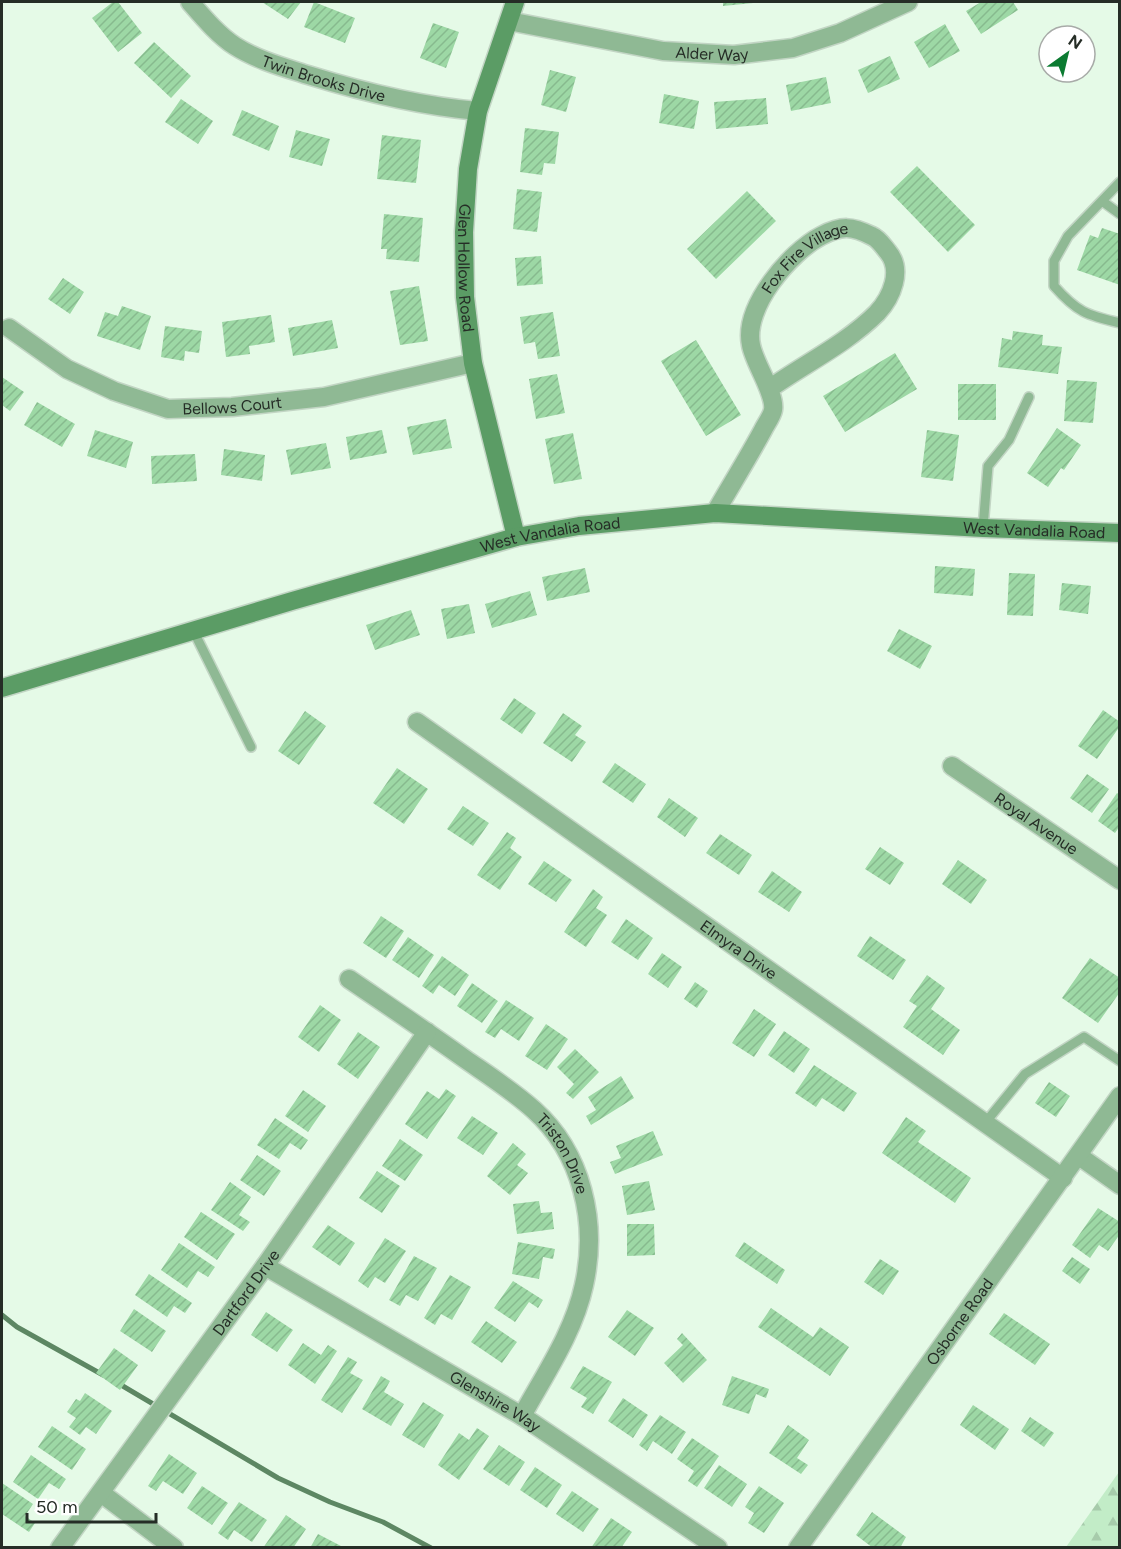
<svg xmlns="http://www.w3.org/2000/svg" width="1121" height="1549" viewBox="0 0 1121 1549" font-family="Figtree,sans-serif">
	<defs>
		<pattern id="forest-firs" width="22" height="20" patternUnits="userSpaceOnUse" patternTransform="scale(1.5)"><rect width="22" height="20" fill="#c2ecc7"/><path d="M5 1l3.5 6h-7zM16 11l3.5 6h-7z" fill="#a7cbab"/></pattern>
		<pattern id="building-hatch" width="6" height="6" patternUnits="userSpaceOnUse" patternTransform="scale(1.5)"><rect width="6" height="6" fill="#9dd8a5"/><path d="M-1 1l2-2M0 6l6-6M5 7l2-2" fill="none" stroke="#87ba8e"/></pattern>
	</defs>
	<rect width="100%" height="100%" fill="#e5fae7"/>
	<!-- forest -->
	<path fill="url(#forest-firs)" d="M1119 1472V1547H1066Z"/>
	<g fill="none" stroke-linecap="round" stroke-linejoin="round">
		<!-- stream -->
		<path stroke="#5d8763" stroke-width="5" d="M2 1315 17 1327 103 1375
			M116 1382 278 1478 330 1502 383 1522 431 1548"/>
	</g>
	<!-- building -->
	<path fill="url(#building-hatch)" d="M113 2H118L142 33 118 52 92 18Z
		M262 2H301L288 19Z
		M314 2 355 18 345 43 304 27Z
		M723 2H753V3L723 6Z
		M981 2H1013L1018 10 981 34 966 11Z
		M433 23 459 32 446 68 420 58Z
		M945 24 960 51 929 68 914 42Z
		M154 42 191 76 171 98 134 63Z
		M890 56 900 79 868 93 858 70Z
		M550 70 576 77 566 112 541 105Z
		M826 77 831 103 791 111 786 85Z
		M664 94 699 101 694 129 659 123Z
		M766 98 768 124 716 129 714 102Z
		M181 99 213 121 198 144 165 122Z
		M242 110 279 126 269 151 232 135Z
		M525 128 559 132 555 164 544 163 542 175 520 172Z
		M296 130 330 139 322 166 289 157Z
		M382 135 421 140 416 183 377 179Z
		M917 166 975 225 948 252 890 192Z
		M517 189 542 192 537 232 513 229Z
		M747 191 776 221 716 279 687 249Z
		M384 214 423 218 419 262 386 259 387 249H381Z
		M1102 228 1120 234V285L1077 270 1090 235 1098 238Z
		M541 256 543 284 517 286 515 258Z
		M63 278 84 292 70 314 48 299Z
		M419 286 428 341 400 345 390 291Z
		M122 306 151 316 140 350 97 336 105 312 118 316Z
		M553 312 560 356 538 359 535 342 524 344 520 317Z
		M271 315 275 342 249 346 250 354 226 357 222 322Z
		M332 320 338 348 293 356 288 328Z
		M165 326 202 331 199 353 185 351 184 361 161 357Z
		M1013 331 1043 335 1042 345 1062 347 1058 374 998 367 1002 338 1012 340Z
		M696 340 741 415 706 436 661 361Z
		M895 353 917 389 845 432 823 396Z
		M557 374 565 413 536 419 529 379Z
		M2 377 24 392 10 411 2 405Z
		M1067 380 1097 382 1093 423 1064 421Z
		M958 384H996V420H958Z
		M37 402 75 424 62 447 24 425Z
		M446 419 452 448 413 455 407 427Z
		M1057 428 1081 445 1064 470 1061 468 1048 487 1027 473Z
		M95 430 133 442 126 468 87 456Z
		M382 430 387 453 350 460 346 437Z
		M927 430 959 435 953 481 921 477Z
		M573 433 582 479 554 484 545 439Z
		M326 443 331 468 291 475 286 450Z
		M224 449 265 455 262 481 221 475Z
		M195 454 197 481 152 484 151 456Z
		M935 566 975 569 973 596 934 593Z
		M585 568 590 592 547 601 542 577Z
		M1009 573 1035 574 1033 616 1007 615Z
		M1062 583 1091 586 1088 614 1059 610Z
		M530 591 537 615 492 628 485 604Z
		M469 604 475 633 447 639 441 609Z
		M411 610 420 635 375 650 366 625Z
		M899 629 932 646 920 669 887 651Z
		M514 698 536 713 522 734 500 719Z
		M1103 710 1120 722V726L1097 759 1078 746Z
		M305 711 326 726 299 765 278 751Z
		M563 713 582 726 575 735 586 742 572 762 543 743Z
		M615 763 646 784 633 803 602 782Z
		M397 768 428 789 404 824 373 803Z
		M1087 774 1109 789 1092 813 1070 798Z
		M1117 793 1120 795V826L1115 833 1098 821Z
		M669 798 698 818 685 837 657 817Z
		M463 806 489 823 473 846 447 829Z
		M507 832 516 838 510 848 522 857 500 890 477 875Z
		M720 834 752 855 739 875 706 853Z
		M880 847 904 863 890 885 865 869Z
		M958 860 987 880 971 904 942 884Z
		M544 861 572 880 556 902 528 884Z
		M772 871 802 892 789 912 758 892Z
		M593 889 603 897 596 908 607 915 586 947 564 932Z
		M381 916 404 931 386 958 363 943Z
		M626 919 653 938 638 960 611 942Z
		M870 936 906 960 893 980 857 956Z
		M408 937 434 955 419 978 392 960Z
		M662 953 682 967 668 988 648 974Z
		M442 956 469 975 455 996 439 985 433 994 422 986Z
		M1090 958 1120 978V992L1098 1023 1062 998Z
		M927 975 945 988 931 1009 960 1030 943 1055 903 1027 917 1006 909 1001Z
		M695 982 708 991 697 1008 684 999Z
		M472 983 498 1001 482 1023 457 1006Z
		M506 1000 534 1018 519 1041 501 1029 495 1038 485 1032Z
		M320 1005 341 1020 319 1052 298 1037Z
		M754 1009 776 1024 754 1057 732 1043Z
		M546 1024 568 1039 547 1070 525 1056Z
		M784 1031 810 1049 794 1073 768 1055Z
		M358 1032 380 1047 358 1079 337 1064Z
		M575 1049 599 1072 573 1099 566 1093 574 1084 557 1067Z
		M814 1065 857 1093 844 1112 822 1098 816 1107 795 1093Z
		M621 1076 634 1098 591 1125 586 1116 596 1110 588 1097Z
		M1049 1082 1070 1096 1056 1117 1035 1103Z
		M446 1089 456 1096 427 1139 405 1124 427 1091 439 1099Z
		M303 1090 326 1106 308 1132 285 1116Z
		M472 1116 498 1133 483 1155 457 1138Z
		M906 1117 926 1131 918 1142 971 1178 955 1203 882 1153Z
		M275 1118 308 1140 301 1150 290 1143 279 1159 257 1145Z
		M653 1131 663 1155 615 1174 610 1162 621 1158 616 1146Z
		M400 1139 423 1155 405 1181 382 1166Z
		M513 1143 526 1154 517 1165 528 1173 510 1195 487 1176Z
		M257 1155 281 1171 264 1196 240 1180Z
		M377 1171 400 1186 382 1213 359 1198Z
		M649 1181 655 1210 627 1215 622 1186Z
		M230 1182 251 1197 239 1215 250 1222 243 1231 211 1210Z
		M539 1201 541 1213 552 1212 554 1229 517 1234 513 1204Z
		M1098 1208 1120 1222V1234L1108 1251 1099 1245 1090 1258 1072 1245Z
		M201 1212 235 1234 217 1260 184 1237Z
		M627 1224H654L655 1255 627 1256Z
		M328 1225 355 1243 340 1266 312 1247Z
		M385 1238 406 1251 385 1283 375 1277 368 1288 358 1281Z
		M518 1242 555 1249 553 1259 543 1257 539 1279 512 1274Z
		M744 1242 785 1270 777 1284 735 1256Z
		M179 1243 215 1267 208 1277 198 1271 187 1288 161 1270Z
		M414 1256 437 1268 418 1301 406 1295 400 1306 389 1300Z
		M1072 1257 1090 1269 1080 1284 1062 1271Z
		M880 1259 899 1271 883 1295 864 1282Z
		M149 1274 192 1303 185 1313 174 1306 167 1317 135 1295Z
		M450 1275 471 1287 452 1320 441 1314 435 1325 424 1318Z
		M513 1281 543 1300 538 1308 529 1302 515 1322 494 1308Z
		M771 1308 813 1337 820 1327 849 1347 830 1376 758 1327Z
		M134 1309 166 1331 152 1352 120 1331Z
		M627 1310 654 1328 635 1356 608 1337Z
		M266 1312 293 1330 277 1352 251 1335Z
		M1004 1313 1050 1344 1035 1365 989 1334Z
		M486 1321 517 1342 502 1363 471 1342Z
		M682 1333 707 1360 683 1383 664 1363 683 1345 677 1339Z
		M303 1343 321 1355 328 1345 337 1351 315 1384 288 1365Z
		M114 1348 138 1365 120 1390 96 1373Z
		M348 1357 357 1362 350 1373 363 1380 342 1413 321 1400Z
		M583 1366 612 1382 593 1414 581 1407 587 1398 570 1388Z
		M381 1376 390 1381 384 1392 404 1404 391 1426 362 1409Z
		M732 1376 769 1389 766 1398 756 1394 749 1414 722 1405Z
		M85 1393 112 1411 96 1434 86 1427 80 1435 69 1427 76 1418 67 1412 76 1399 80 1401Z
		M623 1398 648 1415 633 1438 608 1421Z
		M423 1402 444 1415 424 1448 402 1435Z
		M973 1405 1009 1429 995 1450 960 1425Z
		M660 1415 686 1432 672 1454 653 1441 647 1451 639 1445Z
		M1030 1417 1054 1433 1044 1447 1021 1431Z
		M788 1425 809 1440 797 1458 808 1465 801 1474 769 1453Z
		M52 1426 86 1449 72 1470 38 1447Z
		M477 1428 489 1436 459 1480 438 1465 459 1433 469 1440Z
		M692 1438 719 1456 697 1487 688 1481 694 1471 677 1459Z
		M499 1445 525 1462 509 1486 483 1469Z
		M169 1454 197 1473 183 1494 163 1481 156 1491 148 1486Z
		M31 1455 66 1479 59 1489 49 1483 38 1499 13 1482Z
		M719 1465 747 1484 732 1507 704 1488Z
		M535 1467 562 1485 547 1508 520 1490Z
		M2 1483 33 1504 25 1516 35 1523 29 1532 2 1514Z
		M202 1486 228 1503 212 1525 187 1508Z
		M759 1486 784 1503 764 1533 748 1523 754 1513 745 1507Z
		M572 1491 599 1509 583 1532 556 1514Z
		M239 1502 267 1520 252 1542 234 1530 228 1540 218 1533Z
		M872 1512 906 1537 900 1548H873L856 1535Z
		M286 1515 306 1529 293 1548H263Z
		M611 1518 632 1532 621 1548H591Z
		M318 1534 341 1546 340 1548H310Z"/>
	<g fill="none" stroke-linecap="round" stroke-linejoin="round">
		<!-- lane casing -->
		<g stroke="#c2d5c4" stroke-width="12">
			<path id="lane" d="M1120 182 1068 236 1054 261V286C1077 312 1086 315 1120 323
				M1102 201 1120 214
				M983 528 988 466 1009 440 1029 397
				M193 630 251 747
				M985 1123 1025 1074 1084 1037 1120 1061"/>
		</g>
		<!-- street casing -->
		<g stroke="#c2d5c4" stroke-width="21">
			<g id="street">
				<path id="s1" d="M190 2C203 17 218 35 235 46 257 60 283 67 308 75 363 92 420 106 478 111"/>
				<path id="s2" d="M509 21 663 51 734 55 793 48 840 33 908 2"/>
				<path id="s3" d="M9 328 67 369 114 391 168 409 232 407 324 397 473 363"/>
				<path id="s4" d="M715 513C731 485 748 458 763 430 766 424 772 416 773 410 776 394 754 363 751 345 743 307 790 252 821 236 842 225 852 226 872 236 879 239 883 246 888 252 903 270 892 297 877 313 846 344 804 364 769 389"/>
				<path id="s5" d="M417 722 1063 1178"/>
				<path id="s6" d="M952 766 1120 880"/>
				<path id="s7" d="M349 979C387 1005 426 1031 465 1059 488 1075 513 1091 534 1110 582 1153 598 1222 584 1285 574 1332 545 1374 522 1416"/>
				<path d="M1079 1156 1120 1185"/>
				<path id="s8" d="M265 1266 522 1416 718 1548"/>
				<path d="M101 1493 174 1548"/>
				<path id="s9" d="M60 1548 265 1266 427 1032"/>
				<path id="s10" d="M798 1548 1120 1096"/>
			</g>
		</g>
		<!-- secondary casing -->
		<g stroke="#c2d5c4" stroke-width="21">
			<g id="secondary">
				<path id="s11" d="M515 2 478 111 468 169 464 232 465 297 473 363 516 537"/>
				<path id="s12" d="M2 688 292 601 516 537 579 526 715 513 983 528 1120 533"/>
			</g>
		</g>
		<!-- lane -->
		<use href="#lane" stroke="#8fb994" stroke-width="9"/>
		<!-- street -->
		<use href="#street" stroke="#8fb994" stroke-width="18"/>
		<!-- secondary -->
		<use href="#secondary" stroke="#5b9c65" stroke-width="18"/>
	</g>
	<g text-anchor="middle" stroke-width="4.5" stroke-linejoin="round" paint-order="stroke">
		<!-- street labels -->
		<g font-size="16" fill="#252d26" stroke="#fff">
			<text dy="6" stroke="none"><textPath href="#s2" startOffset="206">Alder Way</textPath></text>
			<text dy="6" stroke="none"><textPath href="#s1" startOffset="158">Twin Brooks Drive</textPath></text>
			<text dy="6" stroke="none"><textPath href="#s4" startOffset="298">Fox Fire Village</textPath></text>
			<text dy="6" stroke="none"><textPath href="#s11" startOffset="273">Glen Hollow Road</textPath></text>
			<text dy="6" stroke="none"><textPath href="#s3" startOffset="244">Bellows Court</textPath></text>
			<text dy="6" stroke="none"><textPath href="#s12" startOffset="1056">West Vandalia Road</textPath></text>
			<text dy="6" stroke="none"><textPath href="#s12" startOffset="570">West Vandalia Road</textPath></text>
			<text dy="6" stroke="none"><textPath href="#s6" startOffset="102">Royal Avenue</textPath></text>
			<text dy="6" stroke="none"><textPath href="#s5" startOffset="394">Elmyra Drive</textPath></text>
			<text dy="6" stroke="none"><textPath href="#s7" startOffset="280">Triston Drive</textPath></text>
			<text dy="6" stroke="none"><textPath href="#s9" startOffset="316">Dartford Drive</textPath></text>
			<text dy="6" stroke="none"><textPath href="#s10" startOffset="278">Osborne Road</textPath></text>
			<text dy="6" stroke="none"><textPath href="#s8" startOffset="267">Glenshire Way</textPath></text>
		</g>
	</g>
	<!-- border -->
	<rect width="1121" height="1549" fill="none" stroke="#252d26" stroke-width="6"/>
	<!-- north arrow -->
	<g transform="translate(1067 54) rotate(34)"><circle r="28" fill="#ffffff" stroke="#a8aba8" stroke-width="1.5"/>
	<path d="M0-4.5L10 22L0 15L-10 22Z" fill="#0b7b31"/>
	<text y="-9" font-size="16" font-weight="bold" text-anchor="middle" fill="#252d26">N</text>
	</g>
	<!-- scale -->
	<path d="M27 1513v9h129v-9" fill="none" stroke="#252d26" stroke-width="3"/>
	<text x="36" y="1513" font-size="18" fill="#252d26" stroke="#ffffff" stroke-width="4.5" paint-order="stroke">50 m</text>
</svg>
